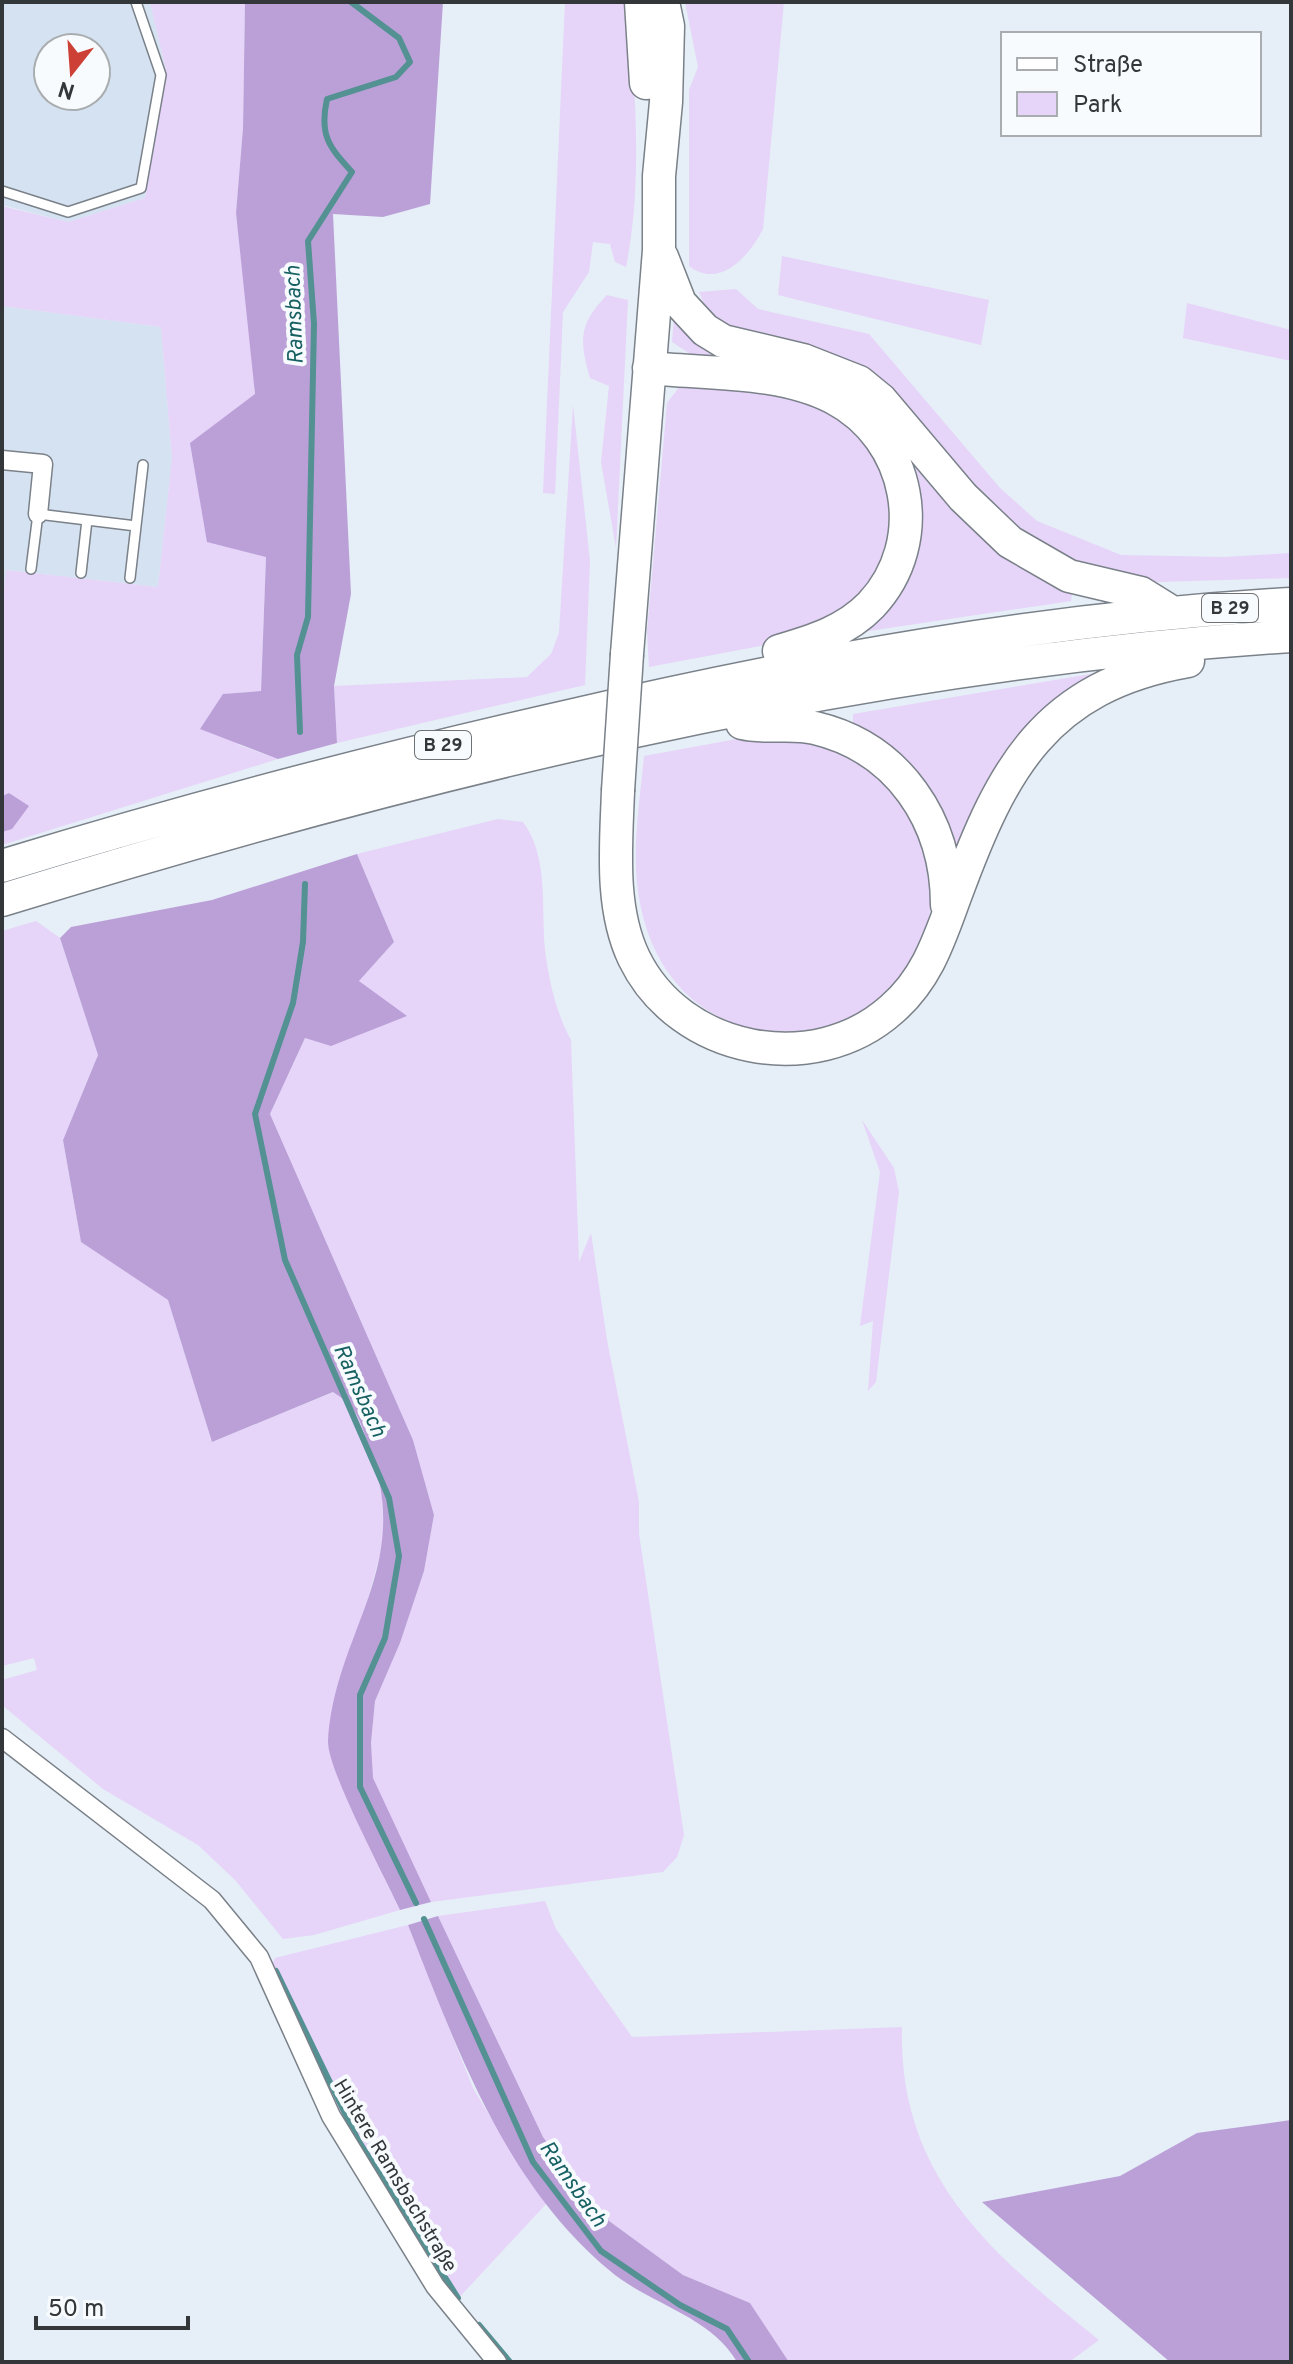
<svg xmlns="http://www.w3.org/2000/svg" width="1293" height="2364" viewBox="0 0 1293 2364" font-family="Overpass,sans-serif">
	<rect width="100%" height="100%" fill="#e6eef7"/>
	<!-- built -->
	<path fill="#d5e2f1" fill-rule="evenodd" d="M2 2H150L166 70 145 198 68 222 2 205ZM48 48H96V96H48Z
		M2 306 161 327 172 458 158 587 7 570 2 609Z"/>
	<!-- green -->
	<path fill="#e6d4f9" d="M150 2H245L243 128 236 213 252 353 266 557 261 691 223 694 239 745 278 759 2 845V832L12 828 10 793 2 796V609L6 570 158 587 172 458 161 327 2 306V206L68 222 145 198 166 70Z
		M565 2H628C635 88 643 182 626 267L615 262 610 244 593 242 589 272 563 312 555 494 543 493Z
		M685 2H784L763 229C750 255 720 290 689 266V90L698 67Z
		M782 256 989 300 981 345 778 295Z
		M736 289 758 309 869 334 1000 488 1037 521 1121 555 1224 557 1291 553V578L1158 582 1108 575 1060 557 1026 537 990 504 889 388 728 330 711 319 699 292Z
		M607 295 628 300 616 548 601 462 609 386 590 378C579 340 579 324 607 295Z
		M1187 303 1291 330V361L1183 338Z
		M675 305C724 379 787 346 851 386 901 418 930 473 968 517 997 549 1034 571 1073 588L1071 601 862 632C940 565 943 446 849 390 805 364 745 365 695 357L672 342Z
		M680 386 785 392 846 418 887 463 892 553 851 610 791 640 649 667 647 632 667 403Z
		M573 405 590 561 585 685 337 743 334 686 527 677 551 654 559 633Z
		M1103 672 958 864 853 725V714Z
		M769 733C835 745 896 766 920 836 994 1047 663 1124 637 883 633 841 640 798 644 756Z
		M498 819 523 822C549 857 541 908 545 950 549 981 556 1013 571 1040L579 1262 591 1233 607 1340 639 1502V1534L684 1835 677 1857 663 1872 431 1902 372 1778 371 1743 375 1701 400 1643 424 1571 434 1515 413 1440 270 1114 305 1038 406 1016 359 981 394 942 357 854Z
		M36 921 60 938 98 1055 63 1140 81 1242 168 1300 212 1442 334 1392 355 1407 381 1475 384 1540 328 1745 344 1792 400 1910 314 1935 283 1939 235 1880 198 1845 103 1789 2 1705V1680L37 1670 34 1658 2 1666V931Z
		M862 1120 894 1168 899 1192 876 1382 868 1391 873 1321 860 1326 880 1172Z
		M545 1901 556 1929 632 2037 902 2027C898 2177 992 2254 1099 2340L1069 2362H789L750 2303 683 2275 605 2218 543 2137 438 1916Z
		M408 1925 473 2088 516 2160 547 2203 455 2302 340 2114 272 1964 275 1958Z"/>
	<!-- forest -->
	<path fill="#bba0d8" d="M245 2H443L430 204 383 217 333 214 351 594 334 686 337 743 278 759 200 729 223 694 261 691 266 557 207 542 190 443 255 394 236 213 243 128Z
		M9 793 29 806 12 829 2 832V796Z
		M357 854 394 942 359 981 407 1016 331 1046 305 1038 270 1114 413 1440 434 1515 424 1571 400 1643 375 1701 371 1743 373 1778 431 1902 400 1910C385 1877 327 1769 328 1741 335 1630 415 1568 369 1446 359 1419 358 1408 333 1392L212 1442 168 1300 81 1242 63 1140 98 1055 60 938 71 927 212 900Z
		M438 1916 543 2137 605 2218 683 2275 750 2303 789 2362H737C710 2315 648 2304 609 2270 504 2182 457 2049 408 1925Z
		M1291 2120V2362H1170L982 2202 1120 2176 1197 2133Z"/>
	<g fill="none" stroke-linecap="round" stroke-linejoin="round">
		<!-- stream -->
		<path stroke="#539192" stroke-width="6" d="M300 732 297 655 308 617 314 324 308 241 352 172C329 147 319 135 327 99L396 77 410 62 399 38 351 2
			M305 884 303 942 293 1003 255 1114 285 1260 389 1498 399 1556 385 1638 360 1695V1787L416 1903
			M424 1919 533 2162 601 2251 680 2305 727 2329 749 2362
			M276 1971 358 2140 458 2298
			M479 2325 510 2362"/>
		<!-- service casing -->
		<g stroke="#7a8189" stroke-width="12">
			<path id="service" d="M2 191 68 212 141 188 161 75 136 2
				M31 569 38 514 136 526
				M81 573 87 520
				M130 578 143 465"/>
		</g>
		<!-- minor casing -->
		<g stroke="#7a8189" stroke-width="21">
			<path id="minor" d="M2 460 43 464 38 514
				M2 1738 212 1900 259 1957 331 2116 435 2286 497 2362"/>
		</g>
		<!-- trunk casing -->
		<g stroke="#7a8189" stroke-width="35">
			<path id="trunk" d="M641 2 646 83
				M662 257 680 303 705 330 723 341 803 360 859 382 881 400 963 497 1010 542 1069 576 1141 593 1170 611
				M649 368C708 374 780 370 834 398 910 438 931 541 871 605 846 631 813 641 779 651
				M627 654 659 250V176L666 102 668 26 663 2
				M742 723C766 729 791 722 815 728 899 748 947 821 947 905
				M618 791C616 846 610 908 634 958 680 1053 814 1079 892 1009 928 978 940 937 956 894 1002 769 1045 686 1188 661
				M2 866C188 809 376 760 565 717 806 661 1045 618 1291 604
				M2 900C422 771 852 664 1291 636"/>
		</g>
		<!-- service -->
		<use href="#service" stroke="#fff" stroke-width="9"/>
		<!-- minor -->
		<use href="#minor" stroke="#fff" stroke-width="18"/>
		<!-- trunk -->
		<use href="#trunk" stroke="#fff" stroke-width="32"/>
		<!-- trunk-bridge casing -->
		<g stroke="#7a8189" stroke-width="35" stroke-linecap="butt">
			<path id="trunk-bridge" d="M618 791 627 654"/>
		</g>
		<!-- trunk-bridge -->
		<use href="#trunk-bridge" stroke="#fff" stroke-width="32"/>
	</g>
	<g text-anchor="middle" stroke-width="8" stroke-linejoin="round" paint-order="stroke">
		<!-- shield labels -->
		<g fill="#f7fbfe" stroke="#6e7275" stroke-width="2">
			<rect x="1202" y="594" width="56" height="28" rx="6"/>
			<rect x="415" y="731" width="56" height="28" rx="6"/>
		</g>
		<g font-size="18" font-weight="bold" fill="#34373a">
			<text x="1230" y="614">B 29</text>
			<text x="443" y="751">B 29</text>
		</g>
		<!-- street labels -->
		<g font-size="20" fill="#34373a" stroke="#f7fbfe">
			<text transform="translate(396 2175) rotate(59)" y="7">Hintere Ramsbachstraße</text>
		</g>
		<!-- water labels -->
		<g font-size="22" font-style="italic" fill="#186162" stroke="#f7fbfe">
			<text transform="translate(293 315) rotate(-92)" y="8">Ramsbach</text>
			<text transform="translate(361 1390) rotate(66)" y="8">Ramsbach</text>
			<text transform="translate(574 2183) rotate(55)" y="8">Ramsbach</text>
		</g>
	</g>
	<!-- border -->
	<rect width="1293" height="2364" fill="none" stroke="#34373a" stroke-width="8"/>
	<!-- legend -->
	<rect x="1001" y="32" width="260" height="104" fill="#f7fbfe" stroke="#a9adb0" stroke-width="2"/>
	<rect x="1017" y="58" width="40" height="12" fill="#ffffff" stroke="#a9adb0" stroke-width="2"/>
	<text x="1073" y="72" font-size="24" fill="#34373a">Straße</text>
	<rect x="1017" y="92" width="40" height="24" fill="#e6d4f9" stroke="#a9adb0" stroke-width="2"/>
	<text x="1073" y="112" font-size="24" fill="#34373a">Park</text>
	<!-- north arrow -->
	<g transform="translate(72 72) rotate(197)"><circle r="38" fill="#f7fbfe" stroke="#a9adb0" stroke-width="2"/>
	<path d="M0-6L14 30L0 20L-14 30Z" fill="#cd4035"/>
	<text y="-12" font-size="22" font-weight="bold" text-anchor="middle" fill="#34373a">N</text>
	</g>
	<!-- scale -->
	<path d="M36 2316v12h152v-12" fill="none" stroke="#34373a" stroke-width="4"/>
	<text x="48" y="2316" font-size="24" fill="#34373a" stroke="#f7fbfe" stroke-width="6" paint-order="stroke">50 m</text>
</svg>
